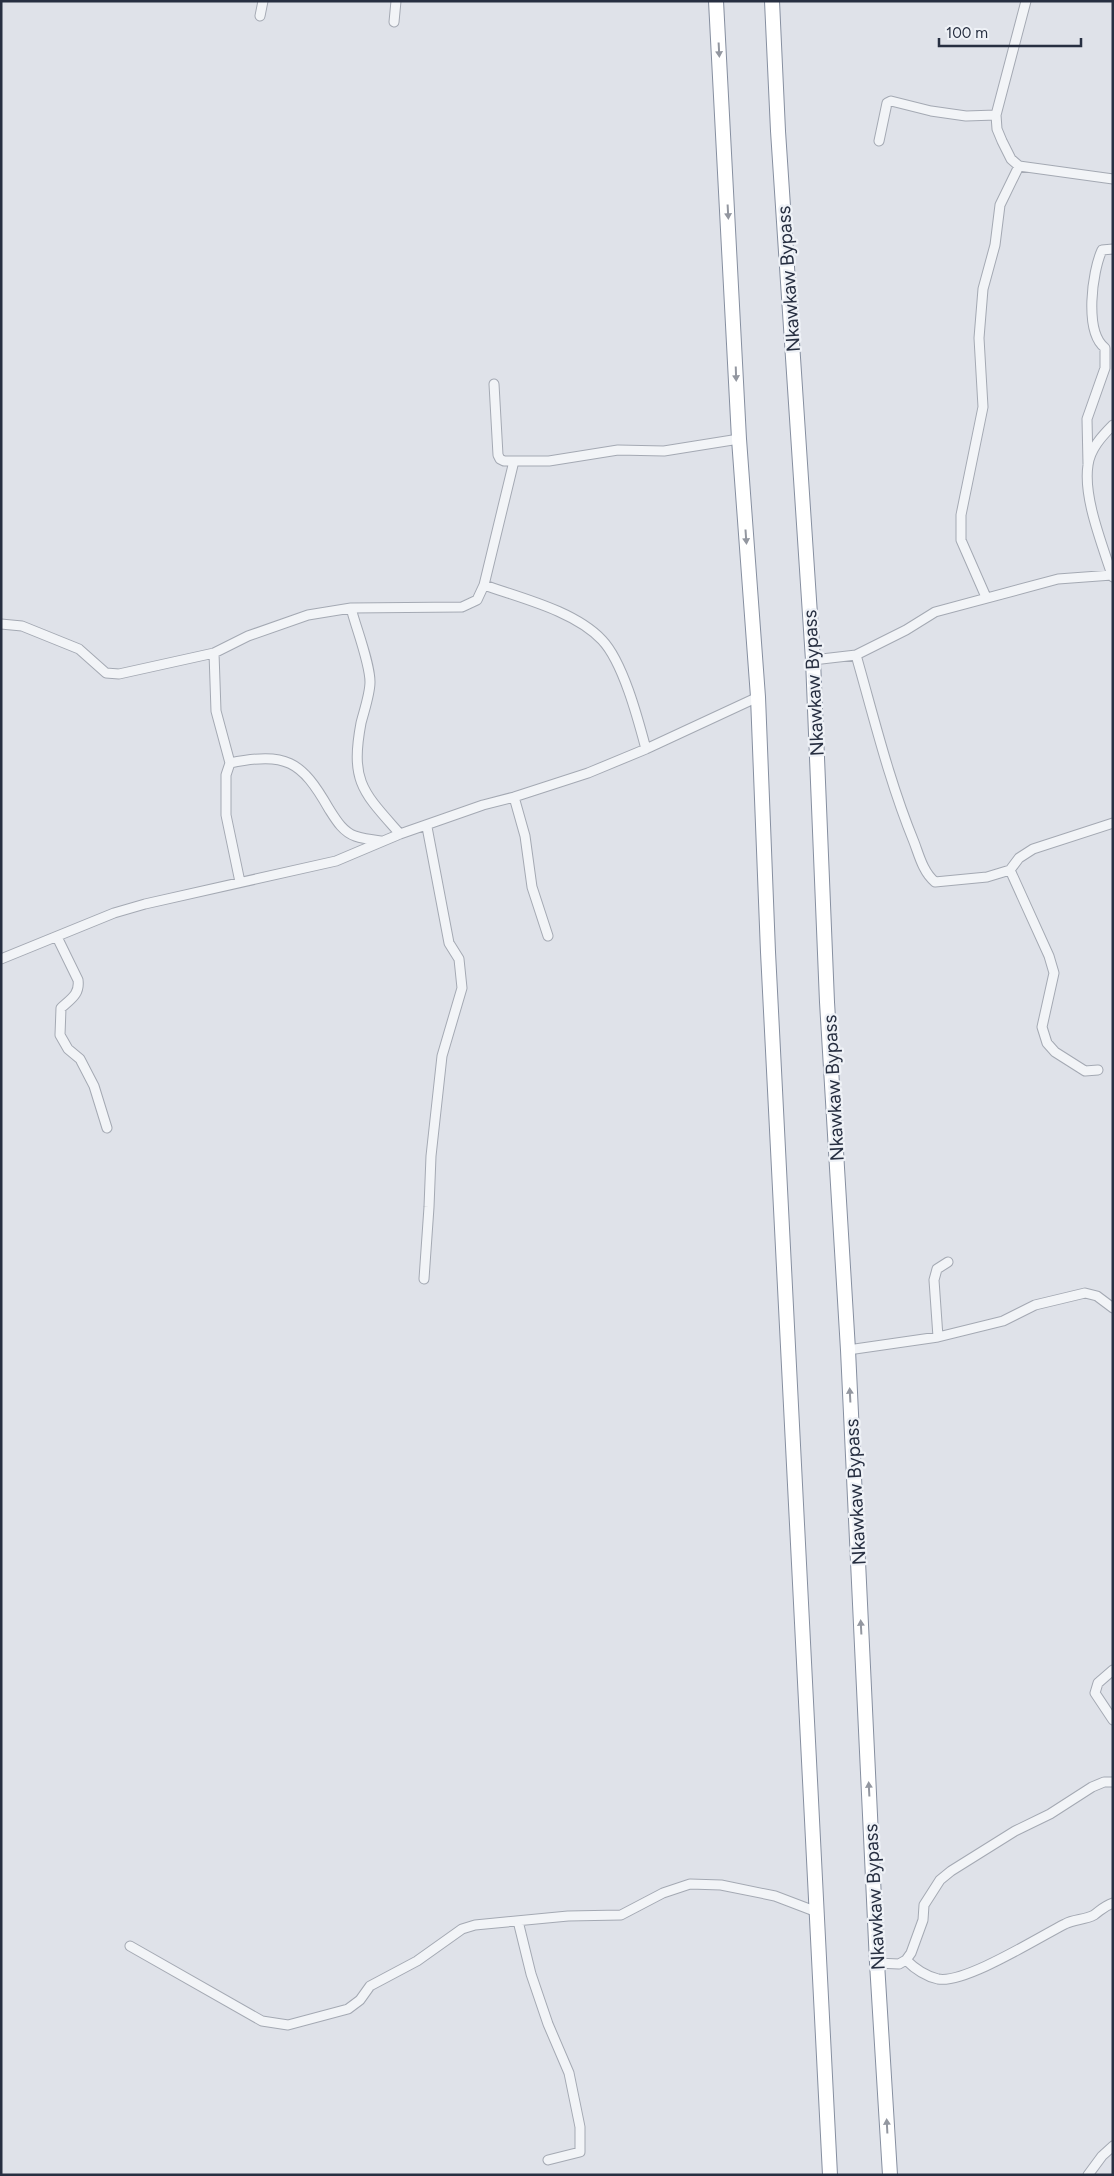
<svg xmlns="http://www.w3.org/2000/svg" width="1114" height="2176" viewBox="0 0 1114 2176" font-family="Figtree,sans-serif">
	<rect width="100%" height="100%" fill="#dfe2e9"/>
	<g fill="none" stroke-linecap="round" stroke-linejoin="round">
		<!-- minor casing -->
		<g stroke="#a4a9b3" stroke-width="11">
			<path id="minor" d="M1026 1 996 115 997 129 1002 141 1011 159 1019 166 1113 179
				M260 16 263 1
				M394 22 396 1
				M879 141 887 103 891 101 931 111 966 116 996 115
				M494 384 498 455 500 459 504 461H549L618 450 664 451 739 439
				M1088 464 1087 419 1105 368V348C1084 332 1092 272 1102 250L1113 249
				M1112 575C1102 544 1083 497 1088 465 1090 449 1102 436 1113 425
				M484 585C521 598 575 611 602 640 623 662 638 719 646 749
				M986 597 961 540V515L983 407 979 338 983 289 995 245 1000 205 1019 166
				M351 608C356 628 370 663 370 682 370 694 364 711 361 723 350 782 363 792 400 834
				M1 624 22 626 79 649 106 673 119 674 214 653 248 636 308 615 351 608 462 607 477 600 484 585 514 461
				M214 653 216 711 230 763 226 775V815L240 882
				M856 655C874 718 889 781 914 842 919 855 923 872 935 882L987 877 1010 870 1019 858 1033 849 1113 823
				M813 660 856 655 906 630 935 612 1058 579 1112 575 1113 577
				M230 763C286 752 301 760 329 809 336 820 343 832 355 836 363 839 373 840 382 841
				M514 797 525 836 532 887 548 936
				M1010 870 1049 956 1054 973 1042 1027 1047 1043 1055 1052 1085 1071 1098 1070
				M57 937 78 980C80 994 71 999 61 1008L60 1035 68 1049 80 1059 94 1086 107 1128
				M1 959 114 913 145 904 336 861 400 834 483 805 514 797 588 773 646 749 758 697
				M424 1279 429 1207 431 1156 442 1056 462 988 459 959 449 943 427 827
				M938 1337 934 1280 937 1269 948 1262
				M848 1350 938 1337 1003 1321 1035 1305 1085 1293 1097 1296 1113 1308
				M1113 1670 1098 1683 1095 1693 1113 1720
				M518 1921 531 1974 548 2024 569 2073 580 2127V2152L548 2160
				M130 1946 262 2021 288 2025 348 2009 360 2000 370 1986 417 1961 462 1929 475 1925 568 1916 621 1915 663 1893 690 1884 721 1885 775 1896 817 1912
				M906 1960C916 1970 925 1976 938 1979 965 1984 1039 1937 1065 1924 1074 1919 1085 1920 1094 1915 1101 1910 1104 1906 1113 1903
				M877 1963 899 1964 906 1960 911 1953 923 1920 924 1905 940 1880 951 1871 1015 1831 1050 1814 1092 1787 1104 1782H1113
				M1088 2175 1102 2156 1113 2146"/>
		</g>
		<!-- trunk casing -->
		<g stroke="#868fa0" stroke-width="16">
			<path id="trunk" d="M716 1 739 439 758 697 768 952 830 2175
				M772 1 778 131 813 660 827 1002 848 1350 877 1963 890 2175"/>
		</g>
		<!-- minor -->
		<use href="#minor" stroke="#f2f4f7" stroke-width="9"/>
		<!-- trunk -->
		<use href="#trunk" stroke="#fff" stroke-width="14"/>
	</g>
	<!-- one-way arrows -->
	<defs><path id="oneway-solid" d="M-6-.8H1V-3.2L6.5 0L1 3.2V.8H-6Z" transform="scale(1.25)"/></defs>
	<g fill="#9397a0">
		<use href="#oneway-solid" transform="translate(719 50) rotate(87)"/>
		<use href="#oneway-solid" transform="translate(728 212) rotate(87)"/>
		<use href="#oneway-solid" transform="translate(736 374) rotate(88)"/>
		<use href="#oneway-solid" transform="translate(746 537) rotate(86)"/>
		<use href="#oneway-solid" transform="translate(850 1395) rotate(-93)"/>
		<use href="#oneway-solid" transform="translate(861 1627) rotate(-93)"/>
		<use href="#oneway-solid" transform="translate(869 1789) rotate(-93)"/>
		<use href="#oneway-solid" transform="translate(887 2126) rotate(-93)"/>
	</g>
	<g text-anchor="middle" stroke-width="4.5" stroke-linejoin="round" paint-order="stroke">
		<!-- street labels -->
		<g font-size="19" fill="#272f41" stroke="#eff2f7">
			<text transform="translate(788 279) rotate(-94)" y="7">Nkawkaw Bypass</text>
			<text transform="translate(813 683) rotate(-93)" y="7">Nkawkaw Bypass</text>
			<text transform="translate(833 1088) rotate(-93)" y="7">Nkawkaw Bypass</text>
			<text transform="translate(855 1492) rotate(-93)" y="7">Nkawkaw Bypass</text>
			<text transform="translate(874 1897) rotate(-93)" y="7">Nkawkaw Bypass</text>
		</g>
	</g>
	<!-- border -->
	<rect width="1114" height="2176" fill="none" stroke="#272f41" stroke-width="5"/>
	<!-- scale -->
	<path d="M939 38v8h142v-8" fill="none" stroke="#272f41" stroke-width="2.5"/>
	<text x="946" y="38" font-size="15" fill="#272f41" stroke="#eff2f7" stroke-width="4" paint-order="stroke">100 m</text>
</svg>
